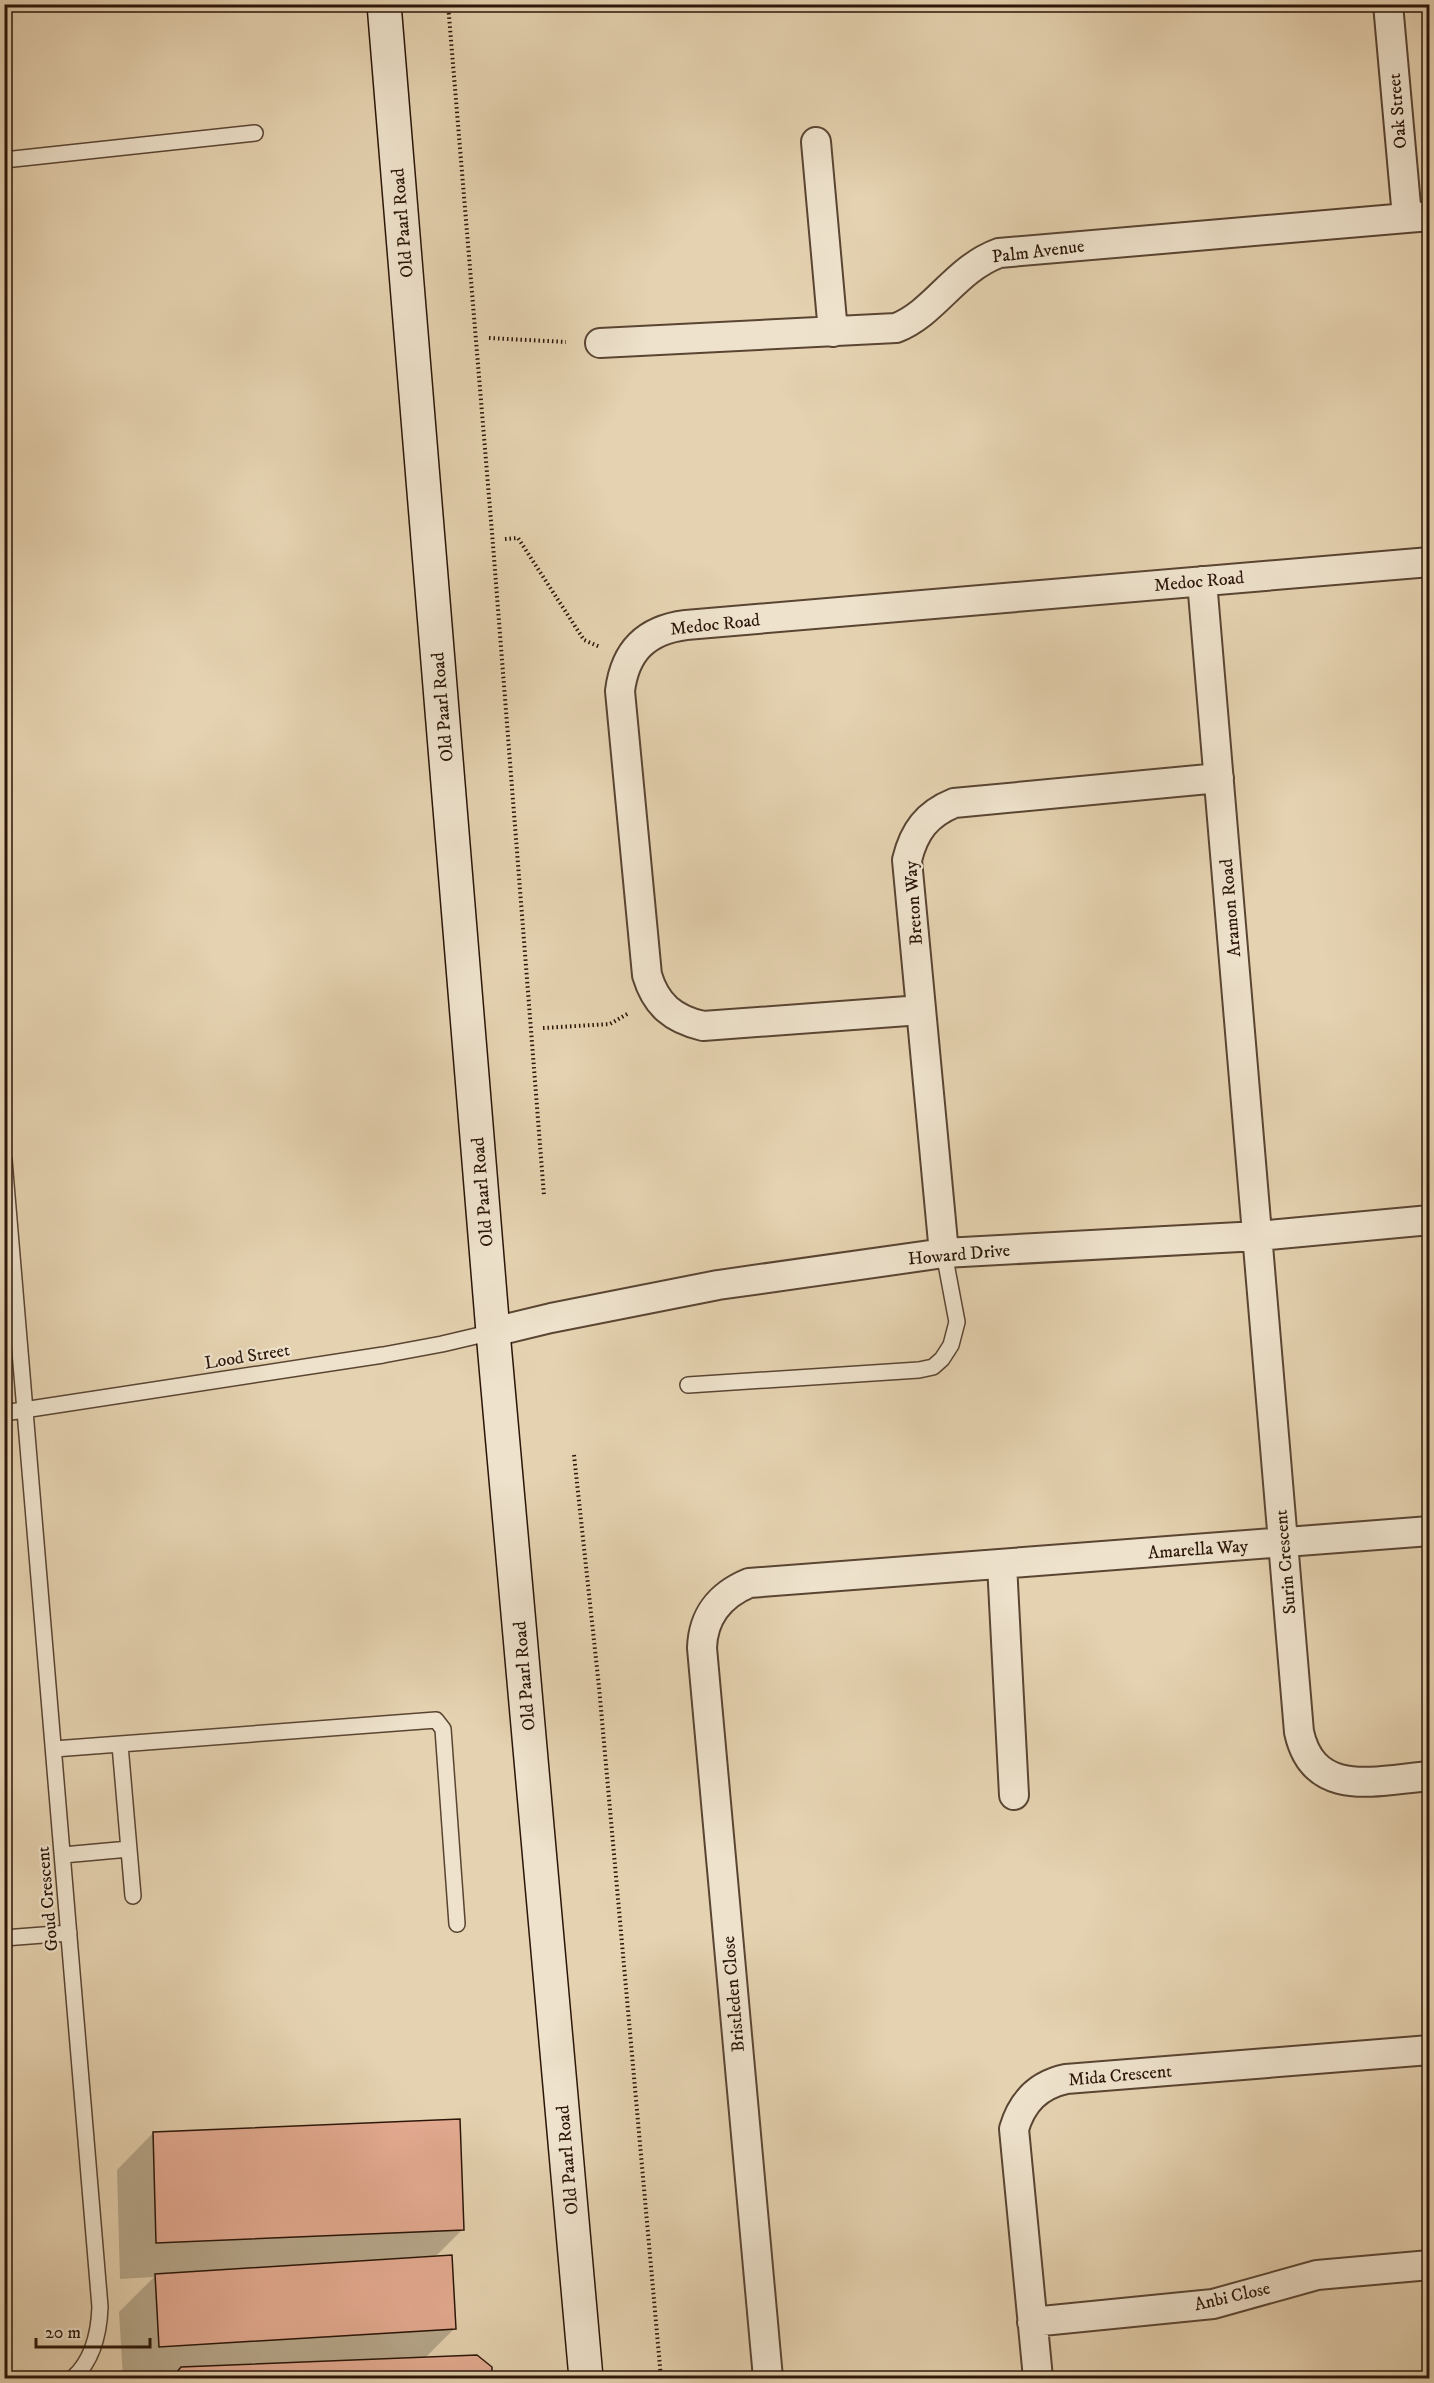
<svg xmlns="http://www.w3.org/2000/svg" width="1434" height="2383" viewBox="0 0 1434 2383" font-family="'IM FELL DW Pica',serif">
	<rect width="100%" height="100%" fill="#e5d2b0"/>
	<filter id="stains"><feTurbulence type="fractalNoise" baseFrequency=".00333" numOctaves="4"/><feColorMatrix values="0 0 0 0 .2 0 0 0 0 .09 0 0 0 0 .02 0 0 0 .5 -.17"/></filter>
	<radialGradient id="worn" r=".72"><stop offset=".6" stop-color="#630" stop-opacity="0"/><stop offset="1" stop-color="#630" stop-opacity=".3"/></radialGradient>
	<!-- shadow -->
	<path fill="#0003" d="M153 2133 462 2230 434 2258 455 2328 424 2359 490 2368V2378H123L119 2312 154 2277 120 2279 117 2170Z"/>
	<!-- building -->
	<path fill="#e4ab92" stroke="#2b1609" stroke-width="1.5" d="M460 2119 464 2230 156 2243 153 2132Z
		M452 2255 456 2329 159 2347 155 2274Z
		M477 2355 492 2367V2378H172L181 2367Z"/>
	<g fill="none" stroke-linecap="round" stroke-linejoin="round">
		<!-- service casing -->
		<g stroke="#5a4533" stroke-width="18">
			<path id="service" d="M4 160 255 133
				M4 1160 100 2307C99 2334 93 2360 73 2378
				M688 1385 919 1370 933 1367 942 1359 951 1345 957 1322 944 1253
				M4 1413 383 1355 442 1344 493 1332
				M120 1745 133 1896
				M54 1749 436 1720 443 1729 457 1924
				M63 1855 129 1849
				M4 1938 69 1933"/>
		</g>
		<!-- minor casing -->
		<g stroke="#5a4533" stroke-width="32">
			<path id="minor" d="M1388 4 1407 217
				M816 142 833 332
				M600 343 896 328C935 313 955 269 999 253L1430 216
				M1202 581 1299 1732C1314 1800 1377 1780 1430 1776
				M921 1010 703 1026C673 1019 656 1005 647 975L620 691C625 651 646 630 686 625L1430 562
				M944 1253 907 860C914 831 927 814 954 803L1219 778
				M493 1332 551 1318 718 1285 944 1253 1258 1236 1430 1220
				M1002 1564 1014 1795
				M1032 2322 1213 2304 1317 2275 1430 2265
				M768 2378 702 1648C703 1616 720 1595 749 1583L1430 1531
				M1038 2378 1014 2129C1022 2102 1038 2085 1066 2079L1430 2050"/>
		</g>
		<!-- secondary casing -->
		<g stroke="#2b1609" stroke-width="36">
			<path id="secondary" d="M384 4 493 1332 586 2378"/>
		</g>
		<!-- path -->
		<path stroke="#2b1609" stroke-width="4" stroke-dasharray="1.5 3" stroke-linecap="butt" d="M448 4 493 545 544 1196
			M489 338 566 342
			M505 539 518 538 584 640 600 647
			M543 1028 610 1024 629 1013
			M574 1455 599 1687 661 2378"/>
		<!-- service -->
		<use href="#service" stroke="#eee2cc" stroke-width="15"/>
		<!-- minor -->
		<use href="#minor" stroke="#eee2cc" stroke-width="28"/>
		<!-- secondary -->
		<use href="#secondary" stroke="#eee2cc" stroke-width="33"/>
	</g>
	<g text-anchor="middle" stroke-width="4.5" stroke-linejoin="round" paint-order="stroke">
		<!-- street labels -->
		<g font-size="18" fill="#2b1609" stroke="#eee2cc">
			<text transform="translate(1397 111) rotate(-95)" y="6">Oak Street</text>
			<text transform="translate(402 223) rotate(-95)" y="6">Old Paarl Road</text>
			<text transform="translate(1038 251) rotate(-7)" y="6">Palm Avenue</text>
			<text transform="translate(1199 581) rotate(-5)" y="6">Medoc Road</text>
			<text transform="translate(715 624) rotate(-6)" y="6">Medoc Road</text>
			<text transform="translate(442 707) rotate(-95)" y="6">Old Paarl Road</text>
			<text transform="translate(913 903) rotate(-94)" y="6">Breton Way</text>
			<text transform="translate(1230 908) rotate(-95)" y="6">Aramon Road</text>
			<text transform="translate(482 1192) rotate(-95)" y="6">Old Paarl Road</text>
			<text transform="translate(959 1254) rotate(-5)" y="6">Howard Drive</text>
			<text transform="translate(247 1356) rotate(-9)" y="6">Lood Street</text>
			<text transform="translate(1198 1549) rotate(-4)" y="6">Amarella Way</text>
			<text transform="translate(1285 1562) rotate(-95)" y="6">Surin Crescent</text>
			<text transform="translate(524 1676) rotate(-95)" y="6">Old Paarl Road</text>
			<text transform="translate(47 1899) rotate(-95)" y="6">Goud Crescent</text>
			<text transform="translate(733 1994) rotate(-95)" y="6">Bristleden Close</text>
			<text transform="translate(1120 2075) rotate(-5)" y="6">Mida Crescent</text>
			<text transform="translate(567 2160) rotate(-95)" y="6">Old Paarl Road</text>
			<text transform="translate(1232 2296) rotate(-13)" y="6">Anbi Close</text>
		</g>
	</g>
	<!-- margin -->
	<rect width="1434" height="2383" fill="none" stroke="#e5d2b0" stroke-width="24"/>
	<rect x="6" y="6" width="1422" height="2371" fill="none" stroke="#2b1609" stroke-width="3"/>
	<rect x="12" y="12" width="1410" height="2359" fill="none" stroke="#2b1609" stroke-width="1.5"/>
	<!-- scale -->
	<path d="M36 2338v9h114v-9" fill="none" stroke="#2b1609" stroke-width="3"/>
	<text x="45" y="2338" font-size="18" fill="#2b1609" stroke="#eee2cc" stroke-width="4.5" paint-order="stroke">20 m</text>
	<rect width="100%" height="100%" filter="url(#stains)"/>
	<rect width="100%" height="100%" fill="url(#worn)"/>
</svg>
